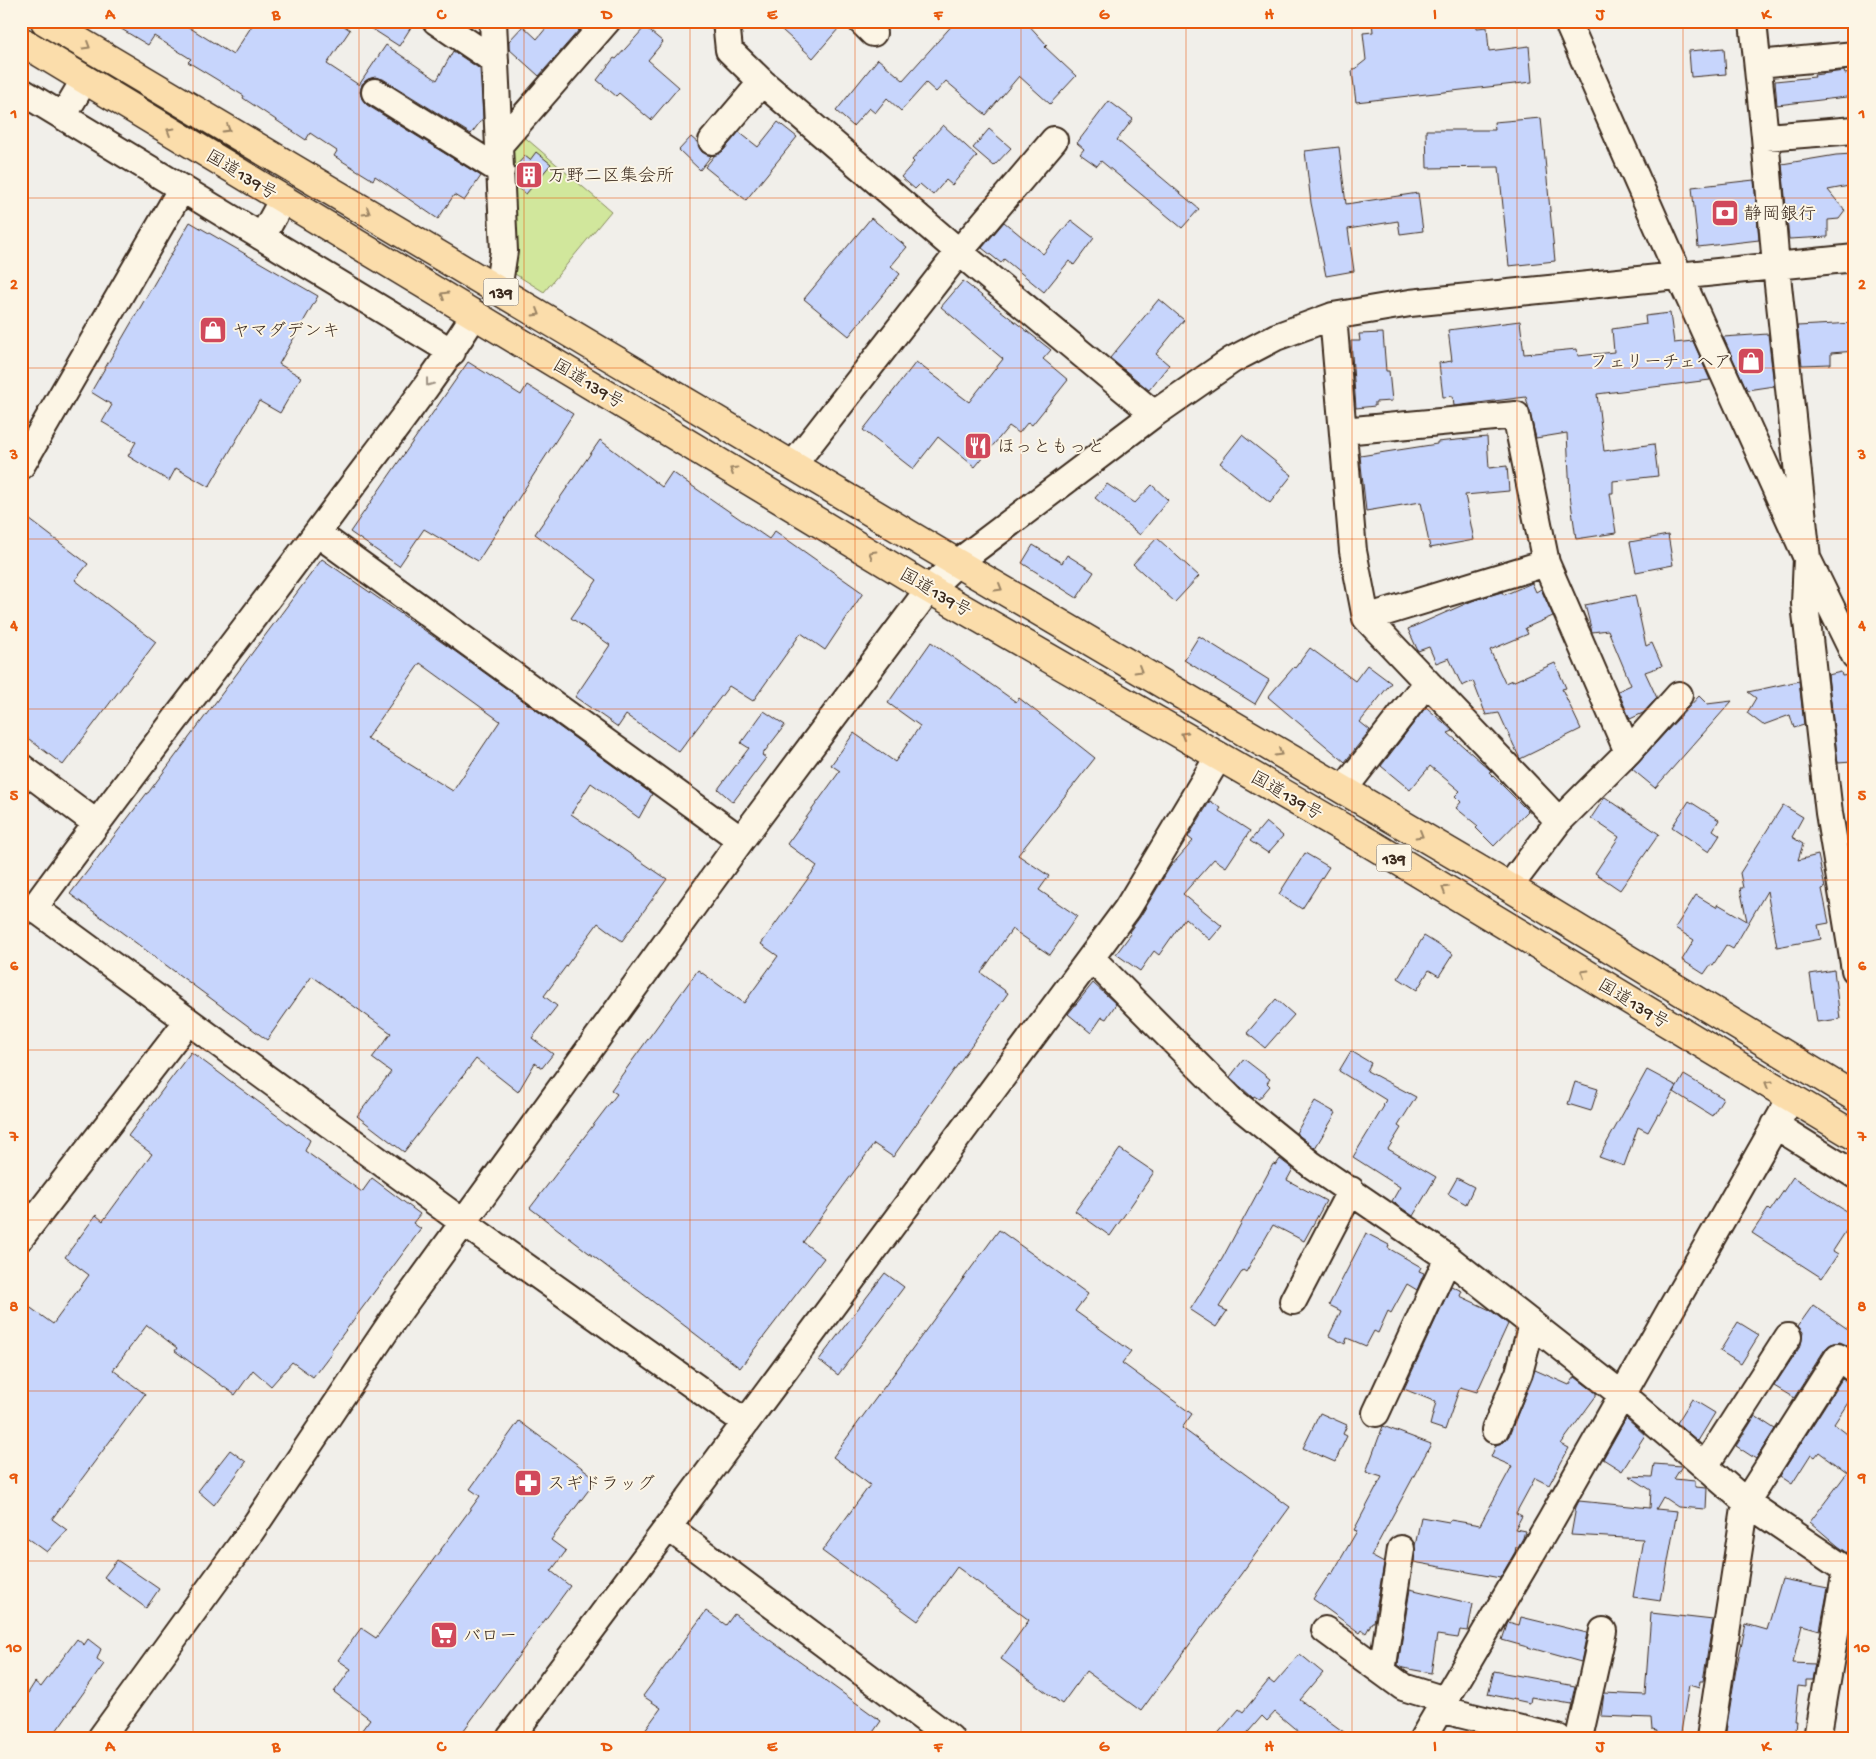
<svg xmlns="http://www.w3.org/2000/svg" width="1876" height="1759" viewBox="0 0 1876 1759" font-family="'Gochi Hand','Klee One',sans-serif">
	<rect width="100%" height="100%" fill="#f1efea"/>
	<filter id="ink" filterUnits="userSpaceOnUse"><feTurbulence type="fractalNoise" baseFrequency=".02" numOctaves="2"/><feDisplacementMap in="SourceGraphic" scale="10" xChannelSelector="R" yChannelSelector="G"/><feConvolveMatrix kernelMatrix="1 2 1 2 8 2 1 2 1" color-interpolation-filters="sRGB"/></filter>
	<g filter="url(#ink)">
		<!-- green -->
		<path fill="#d1e79c" stroke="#86885d" d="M514 128 611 211 544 292 502 266Z"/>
		<!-- building -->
		<path fill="#c7d5fc" stroke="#3b2a1e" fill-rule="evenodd" d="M108 21H179L233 55 255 21H337L350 30 327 64 359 85 386 45 437 80 453 51 480 69 483 118 471 134 383 79 375 77 368 79 362 84 360 92 362 99 367 105 481 176 464 201 454 195 438 219 375 176 373 180 334 156 337 151 310 133 306 140 243 98 244 96 188 62 191 59 154 36 148 45Z
			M360 21H415L399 46Z
			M552 21H570L579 30 539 76 509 49V41L523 26 537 39Z
			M772 21H845L813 58Z
			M956 21H1025L1047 45 1045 47 1076 76 1050 104 1019 76 986 115 946 81 936 92 926 83 901 111 887 98 875 113 869 108 853 126 836 111 878 59 903 80Z
			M1372 21H1476L1477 28 1487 27 1489 51 1529 46 1532 82 1356 102 1352 71 1366 60 1363 33 1373 32Z
			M645 27 663 42 648 60 679 87 651 120 619 93 616 96 597 80 614 58 616 59Z
			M1724 48 1726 74 1691 77 1689 51Z
			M1844 71 1845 74 1855 72V96L1777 105 1775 81 1815 77 1814 75Z
			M1109 101 1133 119 1117 140 1199 209 1182 228 1101 161 1097 166 1080 154 1084 149 1077 143Z
			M1541 118 1555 261 1509 266 1499 167 1427 168 1426 130H1495L1494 122Z
			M778 122 797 137 746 200 705 167 715 155 723 151 739 132 758 147Z
			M943 125 977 156 952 185 946 180 933 195 920 184 915 189 901 177 914 162 912 160Z
			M989 129 1011 148 994 166 973 148Z
			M691 137 698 143 702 152 711 156 700 170 679 150Z
			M1339 147 1346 204 1418 193 1423 231 1400 234 1398 221 1348 229 1354 271 1326 276 1311 203 1305 151Z
			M536 152 551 164 526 194 516 187 515 167 525 156 530 160Z
			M1853 154 1854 185 1828 190 1845 211 1839 219 1828 220V237L1789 239 1782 164 1836 155Z
			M1754 180 1759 240 1698 247 1692 187Z
			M871 218 907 247 891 266 900 274 849 336 804 299Z
			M1071 220 1094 238 1074 265 1069 261 1044 292 1004 259 1001 263 982 248 1004 222 1043 254Z
			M190 222 318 296 279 364 301 377 280 413 259 401 209 487 176 468 169 481 128 456 136 442 102 422 112 405 91 392Z
			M963 281 1051 350 1043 359 1068 380 1032 425 1028 422 1019 433 1009 426 975 467 938 437 913 469 863 430 916 362 969 402 1003 359 941 307Z
			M1159 299 1184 320 1156 354 1169 365 1149 390 1110 358Z
			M1670 313 1674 343 1693 341 1710 380 1597 394 1604 451 1654 444 1658 476 1613 481V493H1610L1616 533 1576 539 1570 495 1567 433 1536 438 1526 397 1454 406 1453 396 1443 397 1439 363 1452 361 1448 330 1520 321 1524 354 1577 349 1578 356 1614 352 1612 329 1646 324 1645 316Z
			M1855 323V351L1831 353V364L1802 365 1797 326Z
			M1383 333 1386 371H1389L1392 401 1375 402V406L1356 408 1351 341H1360L1359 334Z
			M1768 334 1774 386 1747 390 1723 337Z
			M468 362 521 395 527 385 573 414 478 561 424 529 399 566 350 532Z
			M1242 435 1292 475 1270 503 1220 463Z
			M1487 437 1489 468 1507 466 1509 491 1465 495 1474 540 1430 548 1421 502 1366 511 1360 456 1437 444V442Z
			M600 440 662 487 672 472 769 539 775 531 863 593 825 650 801 633 753 701 729 686 679 752 626 715 618 727 575 697 610 645 571 618 597 580 535 534Z
			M1107 484 1135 503 1152 485 1168 500 1140 535 1095 498Z
			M21 513 88 564 75 580 156 642 63 765 21 733Z
			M1668 535 1673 565 1636 572 1630 542Z
			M1157 538 1199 576 1175 602 1133 564Z
			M1033 545 1062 563 1067 555 1094 572 1077 598 1022 563Z
			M322 559 453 650 652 794 639 818 591 783 571 814 667 879 622 941 598 923 544 996 557 1006 532 1038 553 1054 542 1068 535 1063 518 1092 476 1059 404 1152 357 1116 391 1072 372 1058 391 1033 312 976 267 1040 70 894 147 793H148ZM420 663 500 721 453 791 367 738Z
			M1532 583 1536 592 1541 589 1553 616 1525 628 1528 634 1490 650 1505 683 1512 680V682L1555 663 1566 688 1562 689 1581 729 1520 759 1499 713 1486 715 1473 681 1462 686 1449 658 1436 663 1429 647 1418 651 1408 629 1472 601 1502 592 1504 595Z
			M1635 595 1646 646 1652 643 1662 666 1645 672 1657 698 1643 713 1630 719 1618 691 1631 685 1608 630 1592 632 1585 605Z
			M1199 636 1269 680 1255 704 1184 660Z
			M931 642 1016 702 1019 698 1095 758 1018 855 1049 876 1039 890 1077 916 1050 955 1012 929 981 973 1008 993 893 1157 874 1144 803 1242 824 1258 740 1368 530 1208 617 1094 611 1090 698 970 744 1003 778 956 761 944 817 866 787 844 840 771 831 765 854 733 895 762 920 726 888 703Z
			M1310 648 1355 681 1367 665 1391 683 1360 722 1370 730 1345 762 1268 697 1294 667 1295 668Z
			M1841 672 1842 676 1849 675 1855 695V702L1848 704 1850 735H1855V755H1852V762L1838 763 1828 675Z
			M1799 681 1804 725 1794 728 1790 715 1763 725 1747 713 1756 698 1748 692Z
			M1699 696 1707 704 1732 701 1655 788 1632 769Z
			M1426 707 1453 731 1448 733 1489 769 1491 771 1489 772 1528 811 1494 846 1476 828 1478 826 1456 808 1461 802 1455 796 1460 791 1430 766 1410 790 1381 766Z
			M764 711 785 725 762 755 766 758 733 802 718 789 749 748 741 743Z
			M1605 797 1659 834 1620 890 1595 873 1619 837 1591 818Z
			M1210 801 1221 808 1219 811 1250 831 1226 867 1214 859 1183 894 1222 926 1210 940 1185 918 1159 955 1154 951 1140 971 1116 954 1131 934 1129 932 1140 917 1170 867 1193 841 1188 837Z
			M1689 801 1719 820 1713 830 1720 835 1709 852 1672 827Z
			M1783 805 1803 817 1792 837 1803 844 1798 860 1818 855 1825 888 1822 889 1829 923 1818 925 1821 939 1777 947 1767 891 1733 949 1726 945 1713 965 1711 964 1704 974 1682 960 1694 940 1675 928 1696 895 1716 907 1718 904 1747 921 1740 888H1743L1740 873Z
			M1266 822 1283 836 1268 853 1250 841Z
			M1305 853 1329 867 1302 909 1279 894Z
			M1424 936 1453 954 1439 976 1429 970 1417 990 1398 978Z
			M1834 970 1840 1019 1817 1022 1810 974Z
			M1093 983 1116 1004 1106 1019 1102 1017 1091 1033 1068 1014Z
			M1276 999 1294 1015 1265 1048 1247 1033Z
			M1351 1051 1371 1063 1367 1071 1416 1097 1398 1126 1401 1128 1388 1149 1436 1177 1413 1216 1392 1201 1400 1187 1353 1157 1384 1106 1383 1105 1386 1100 1339 1071Z
			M191 1052 310 1140 305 1151 362 1192 372 1178 420 1214 413 1223 421 1229 331 1350 332 1352 313 1377 292 1362 271 1386 253 1370 235 1395 175 1351 177 1348 147 1325 113 1370 145 1394 52 1519 67 1530 47 1552 21 1533V1301L53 1324 89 1275 65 1257 96 1215 103 1221 152 1154 128 1136Z
			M1244 1059 1270 1079 1267 1083 1270 1086 1259 1099 1254 1096 1253 1098 1230 1077Z
			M1647 1070 1677 1086 1660 1115 1658 1114 1648 1132 1638 1127 1624 1166 1599 1157Z
			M1684 1075 1723 1098 1712 1116 1674 1092Z
			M1575 1082 1598 1089 1591 1111 1568 1104Z
			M1315 1101 1336 1113 1315 1148 1296 1133Z
			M1120 1149 1154 1172 1110 1236 1075 1211Z
			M1280 1159 1293 1169 1287 1180 1326 1201 1304 1241 1273 1225 1246 1272 1243 1270 1219 1307 1227 1311 1216 1327 1190 1310 1222 1259 1273 1164 1276 1165Z
			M1793 1177 1855 1217 1833 1251 1838 1254 1822 1278 1752 1233 1768 1209 1770 1211Z
			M1457 1178 1474 1187 1466 1204 1448 1194Z
			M999 1230 1088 1294 1075 1311 1131 1351 1122 1363 1192 1414 1182 1428 1290 1507 1141 1711 1086 1671 1062 1704 1001 1659 1029 1620 957 1567 918 1621 822 1551 870 1485 833 1457Z
			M1366 1233 1389 1245 1388 1248 1421 1267 1419 1271 1424 1273 1417 1290 1407 1284 1391 1313 1388 1311 1378 1333 1374 1331 1366 1346 1347 1338 1345 1344 1329 1336 1341 1311 1329 1305Z
			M885 1273 904 1287 838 1375 819 1360Z
			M1451 1286 1462 1291 1460 1296 1490 1310 1508 1324 1477 1392 1460 1387 1445 1430 1430 1425 1436 1402 1404 1389Z
			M1813 1305 1855 1334V1351L1840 1342 1831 1344 1825 1349 1794 1398 1774 1386 1801 1345 1803 1332 1798 1326Z
			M1738 1322 1759 1335 1741 1364 1720 1351Z
			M1535 1370 1569 1385 1575 1377 1596 1393V1396L1561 1444 1569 1448 1549 1485 1535 1478 1516 1513 1522 1516 1515 1529 1525 1531 1523 1538 1518 1547H1516L1515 1552 1500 1578 1414 1562 1415 1546 1421 1517 1449 1522 1450 1520 1480 1525 1512 1466 1491 1457 1496 1445 1504 1442 1509 1436Z
			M1842 1379 1855 1385V1392L1834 1424 1855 1440V1558L1838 1546 1810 1522 1847 1473 1819 1452 1815 1457 1811 1454 1792 1484 1780 1476Z
			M1692 1399 1715 1413 1698 1441 1677 1423Z
			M1320 1413 1347 1425 1343 1434 1347 1436 1335 1462 1303 1448Z
			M1755 1416 1775 1429 1756 1459 1736 1446Z
			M1626 1418 1645 1435 1622 1471 1603 1459Z
			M519 1421 597 1479 551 1540 566 1551 551 1571 570 1586 458 1738H356L370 1719 334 1692 351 1669 338 1660 361 1628 376 1638 480 1496 470 1489Z
			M1383 1426 1431 1444 1371 1556 1384 1563 1374 1622H1372L1366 1633 1362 1630 1360 1633 1313 1599 1330 1573 1332 1574 1357 1531 1354 1530 1382 1477 1366 1472Z
			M230 1450 246 1462 214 1505 198 1491Z
			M1654 1464 1682 1466 1674 1479 1695 1481V1487L1707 1488 1706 1509 1678 1507 1663 1497 1656 1509 1677 1511 1661 1601 1633 1597 1643 1539 1571 1535 1576 1507 1579 1501 1650 1508 1651 1490 1629 1476 1652 1477Z
			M117 1560 159 1589 146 1608 104 1577Z
			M1782 1579 1828 1588 1820 1630 1802 1625 1793 1663 1815 1664 1812 1680H1806V1687L1798 1686 1794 1721H1796L1794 1738H1725L1736 1669 1746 1624 1767 1630Z
			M1410 1589 1473 1604 1468 1631 1460 1630 1458 1638 1437 1635 1431 1673 1403 1668 1398 1665Z
			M1855 1607V1638L1850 1636Z
			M706 1611 726 1625 734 1614 881 1721 869 1738H639L661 1708 643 1696Z
			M1651 1613 1713 1620 1703 1681H1700L1699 1688 1689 1685 1680 1738H1656L1657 1731 1652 1730 1651 1718 1601 1716 1604 1693 1645 1695Z
			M1521 1617 1587 1633 1581 1662 1502 1640 1508 1622 1519 1625Z
			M77 1639 84 1645 88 1639 101 1649 97 1659 104 1664 51 1738H21V1704L35 1682 41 1687Z
			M1300 1654 1323 1673 1300 1700 1352 1738H1306L1275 1712 1267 1721 1262 1716 1243 1738H1214L1239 1709 1243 1712 1269 1680 1274 1684Z
			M1494 1671 1575 1686 1571 1704 1531 1697 1530 1703 1488 1694Z"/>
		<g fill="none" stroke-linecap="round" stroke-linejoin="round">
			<!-- minor casing -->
			<g stroke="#3b2a1e" stroke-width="30">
				<path id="minor" d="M436 21 495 61
					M493 21 504 251 498 290
					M726 21 729 50 762 82 959 252 1154 414
					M861 21 873 33
					M1567 21 1679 275 1807 558 1855 656
					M1753 21 1765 137 1776 266 1807 558 1805 604 1829 813 1855 970
					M1758 64 1855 55
					M21 91 452 352
					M375 92 501 171
					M63 116 85 79
					M1765 137 1855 130
					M712 141 762 82
					M500 144 607 21
					M262 237 283 199
					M475 314C433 382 382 445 334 510 235 643 132 774 34 908L464 1223 745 1422
					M1333 316 1353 551 1366 618 1559 821
					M1343 431 1516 415 1546 563 1628 752
					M793 465 959 252 1054 140
					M21 466 182 188
					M317 533 741 840
					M1366 618 1546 563
					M21 767 96 823
					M1343 790 1427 682
					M1509 887 1559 821 1628 752 1679 695
					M1091 958 1233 1101 1312 1165 1448 1258 1621 1394 1746 1502 1855 1576
					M1775 1125 1855 1175
					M21 1237 188 1021
					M1293 1301 1351 1190
					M1376 1413 1448 1258
					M1495 1430 1519 1373 1532 1324
					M1705 1466 1788 1337
					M668 1527 950 1738
					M1325 1630 1403 1687 1445 1700
					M1382 1671 1401 1549
					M1439 1709 1558 1738
					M101 1738 245 1540 397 1314 741 840 929 589 957 563 1154 414 1232 360 1276 337 1333 316 1410 303 1855 258
					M510 1738 668 1527 1127 909 1219 756
					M1423 1738 1550 1522 1791 1098
					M1579 1738 1603 1631
					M1710 1738 1746 1502 1838 1357 1855 1370
					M1817 1738 1846 1570"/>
			</g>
			<!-- highway casing -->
			<g stroke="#3b2a1e" stroke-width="31">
				<path id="highway" d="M45 21 957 563 1509 887 1855 1097
					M21 41 929 589 1371 844 1855 1136"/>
			</g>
			<!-- minor -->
			<use href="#minor" stroke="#fcf5e5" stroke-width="26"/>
			<!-- highway -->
			<use href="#highway" stroke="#fbddab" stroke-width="28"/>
		</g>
		<!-- one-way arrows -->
		<defs><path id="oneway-chevron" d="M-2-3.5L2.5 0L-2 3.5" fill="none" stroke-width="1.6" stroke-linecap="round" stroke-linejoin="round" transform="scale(1.25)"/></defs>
		<g stroke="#9b8464">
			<use href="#oneway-chevron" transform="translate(87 46) rotate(31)"/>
			<use href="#oneway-chevron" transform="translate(227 129) rotate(31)"/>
			<use href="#oneway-chevron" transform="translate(170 131) rotate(-149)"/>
			<use href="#oneway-chevron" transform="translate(367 212) rotate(31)"/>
			<use href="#oneway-chevron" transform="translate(444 295) rotate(-149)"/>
			<use href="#oneway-chevron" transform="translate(537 313) rotate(31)"/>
			<use href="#oneway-chevron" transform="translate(733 470) rotate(-149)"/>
			<use href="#oneway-chevron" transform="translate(872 554) rotate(-149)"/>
			<use href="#oneway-chevron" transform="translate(999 588) rotate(30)"/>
			<use href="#oneway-chevron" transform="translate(1139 670) rotate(30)"/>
			<use href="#oneway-chevron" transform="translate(1184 735) rotate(-150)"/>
			<use href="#oneway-chevron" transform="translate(1279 753) rotate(30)"/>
			<use href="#oneway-chevron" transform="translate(1420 835) rotate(30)"/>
			<use href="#oneway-chevron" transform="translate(1445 889) rotate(-149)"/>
			<use href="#oneway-chevron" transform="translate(1584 973) rotate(-149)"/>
			<use href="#oneway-chevron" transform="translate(1768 1084) rotate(-149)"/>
		</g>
		<use stroke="#9c9082" href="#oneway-chevron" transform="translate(429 383) rotate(127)"/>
	</g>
	<!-- grid -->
	<path fill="none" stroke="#e8590c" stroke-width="1" stroke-opacity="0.55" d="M193 21V1738M359 21V1738M524 21V1738M690 21V1738M855 21V1738M1021 21V1738M1186 21V1738M1352 21V1738M1517 21V1738M1683 21V1738M21 198H1855M21 368H1855M21 539H1855M21 709H1855M21 880H1855M21 1050H1855M21 1220H1855M21 1391H1855M21 1561H1855"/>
	<!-- icons -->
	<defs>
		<g id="building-square" transform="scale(1.4375)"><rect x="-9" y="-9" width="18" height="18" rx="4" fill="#d1495b" stroke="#fcf5e5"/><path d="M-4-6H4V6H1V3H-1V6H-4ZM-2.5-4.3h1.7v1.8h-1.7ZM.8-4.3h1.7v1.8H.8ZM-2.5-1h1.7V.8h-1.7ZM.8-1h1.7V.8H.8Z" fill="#fff"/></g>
		<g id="bank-square" transform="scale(1.4375)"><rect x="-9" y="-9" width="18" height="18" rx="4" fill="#d1495b" stroke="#fcf5e5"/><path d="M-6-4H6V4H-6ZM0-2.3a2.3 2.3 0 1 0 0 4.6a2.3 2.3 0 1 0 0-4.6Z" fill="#fff"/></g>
		<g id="shop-square" transform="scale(1.4375)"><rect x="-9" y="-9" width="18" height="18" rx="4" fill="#d1495b" stroke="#fcf5e5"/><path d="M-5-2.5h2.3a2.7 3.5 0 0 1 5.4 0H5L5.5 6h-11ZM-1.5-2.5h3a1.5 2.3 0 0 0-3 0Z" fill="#fff"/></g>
		<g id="restaurant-square" transform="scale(1.4375)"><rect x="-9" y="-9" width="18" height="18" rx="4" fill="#d1495b" stroke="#fcf5e5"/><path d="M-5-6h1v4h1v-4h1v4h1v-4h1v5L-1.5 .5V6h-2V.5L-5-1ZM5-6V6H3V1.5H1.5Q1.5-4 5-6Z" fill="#fff"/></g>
		<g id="pharmacy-square" transform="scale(1.4375)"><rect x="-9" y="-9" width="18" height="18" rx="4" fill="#d1495b" stroke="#fcf5e5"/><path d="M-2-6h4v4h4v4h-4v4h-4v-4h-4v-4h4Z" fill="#fff"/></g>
		<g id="supermarket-square" transform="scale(1.4375)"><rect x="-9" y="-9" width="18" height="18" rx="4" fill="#d1495b" stroke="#fcf5e5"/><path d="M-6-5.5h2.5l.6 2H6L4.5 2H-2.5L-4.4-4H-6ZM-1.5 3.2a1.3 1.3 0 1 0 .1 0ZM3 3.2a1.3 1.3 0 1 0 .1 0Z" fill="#fff"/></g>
	</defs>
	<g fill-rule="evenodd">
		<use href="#building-square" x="529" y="175"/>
		<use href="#bank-square" x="1725" y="213"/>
		<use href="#shop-square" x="213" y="330"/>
		<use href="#shop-square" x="1751" y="361"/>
		<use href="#restaurant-square" x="978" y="446"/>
		<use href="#pharmacy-square" x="528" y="1483"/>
		<use href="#supermarket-square" x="444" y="1635"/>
	</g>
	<g text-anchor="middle" stroke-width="4" stroke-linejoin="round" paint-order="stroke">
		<!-- shield labels -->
		<g fill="#fcf5e5" stroke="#75675a" stroke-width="1">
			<rect x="483.5" y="278.5" width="35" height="27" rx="4"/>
			<rect x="1376.5" y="844.5" width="35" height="27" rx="4"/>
		</g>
		<g font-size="16" font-weight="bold" fill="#3b2a1e">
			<text x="501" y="298">139</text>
			<text x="1394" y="864">139</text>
		</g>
		<!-- street labels -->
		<g font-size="18" fill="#3b2a1e" stroke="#fcf5e5">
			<text transform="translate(242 174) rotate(31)" y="6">国道139号</text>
			<text transform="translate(589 383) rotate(31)" y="6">国道139号</text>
			<text transform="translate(936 592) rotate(30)" y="6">国道139号</text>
			<text transform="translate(1287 795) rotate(30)" y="6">国道139号</text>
			<text transform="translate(1634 1003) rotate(31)" y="6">国道139号</text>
		</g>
		<!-- poi labels -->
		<g font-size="18" fill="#3b2a1e" stroke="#fcf5e5" text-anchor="start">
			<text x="548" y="181">万野二区集会所</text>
			<text x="1744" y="219">静岡銀行</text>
			<text x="232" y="336">ヤマダデンキ</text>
			<text x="1732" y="367" text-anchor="end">フェリーチェヘア</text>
			<text x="997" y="452">ほっともっと</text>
			<text x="547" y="1489">スギドラッグ</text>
			<text x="463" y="1641">バロー</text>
		</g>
	</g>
	<!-- margin -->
	<rect width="1876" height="1759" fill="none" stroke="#fcf5e5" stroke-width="55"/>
	<rect x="28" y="28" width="1820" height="1704" fill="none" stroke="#e8590c" stroke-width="2"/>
	<g font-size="16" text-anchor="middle" font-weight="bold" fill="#e8590c">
		<text x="110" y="19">A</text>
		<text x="276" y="19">B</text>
		<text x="441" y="19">C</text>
		<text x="607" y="19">D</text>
		<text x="772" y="19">E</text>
		<text x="938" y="19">F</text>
		<text x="1104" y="19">G</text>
		<text x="1269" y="19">H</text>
		<text x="1435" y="19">I</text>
		<text x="1600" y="19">J</text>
		<text x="1766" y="19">K</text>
		<text x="14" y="118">1</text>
		<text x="1862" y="118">1</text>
		<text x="14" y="289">2</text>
		<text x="1862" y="289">2</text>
		<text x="14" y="459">3</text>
		<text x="1862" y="459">3</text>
		<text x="14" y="630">4</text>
		<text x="1862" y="630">4</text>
		<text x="14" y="800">5</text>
		<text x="1862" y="800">5</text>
		<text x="14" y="970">6</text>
		<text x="1862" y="970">6</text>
		<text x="14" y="1141">7</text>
		<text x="1862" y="1141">7</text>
		<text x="14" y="1311">8</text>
		<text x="1862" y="1311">8</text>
		<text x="14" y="1482">9</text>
		<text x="1862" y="1482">9</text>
		<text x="14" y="1652">10</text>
		<text x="1862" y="1652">10</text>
		<text x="110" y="1751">A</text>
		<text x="276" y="1751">B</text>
		<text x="441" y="1751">C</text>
		<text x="607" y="1751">D</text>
		<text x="772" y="1751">E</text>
		<text x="938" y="1751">F</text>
		<text x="1104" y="1751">G</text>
		<text x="1269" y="1751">H</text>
		<text x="1435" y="1751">I</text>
		<text x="1600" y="1751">J</text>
		<text x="1766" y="1751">K</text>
	</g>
</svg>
